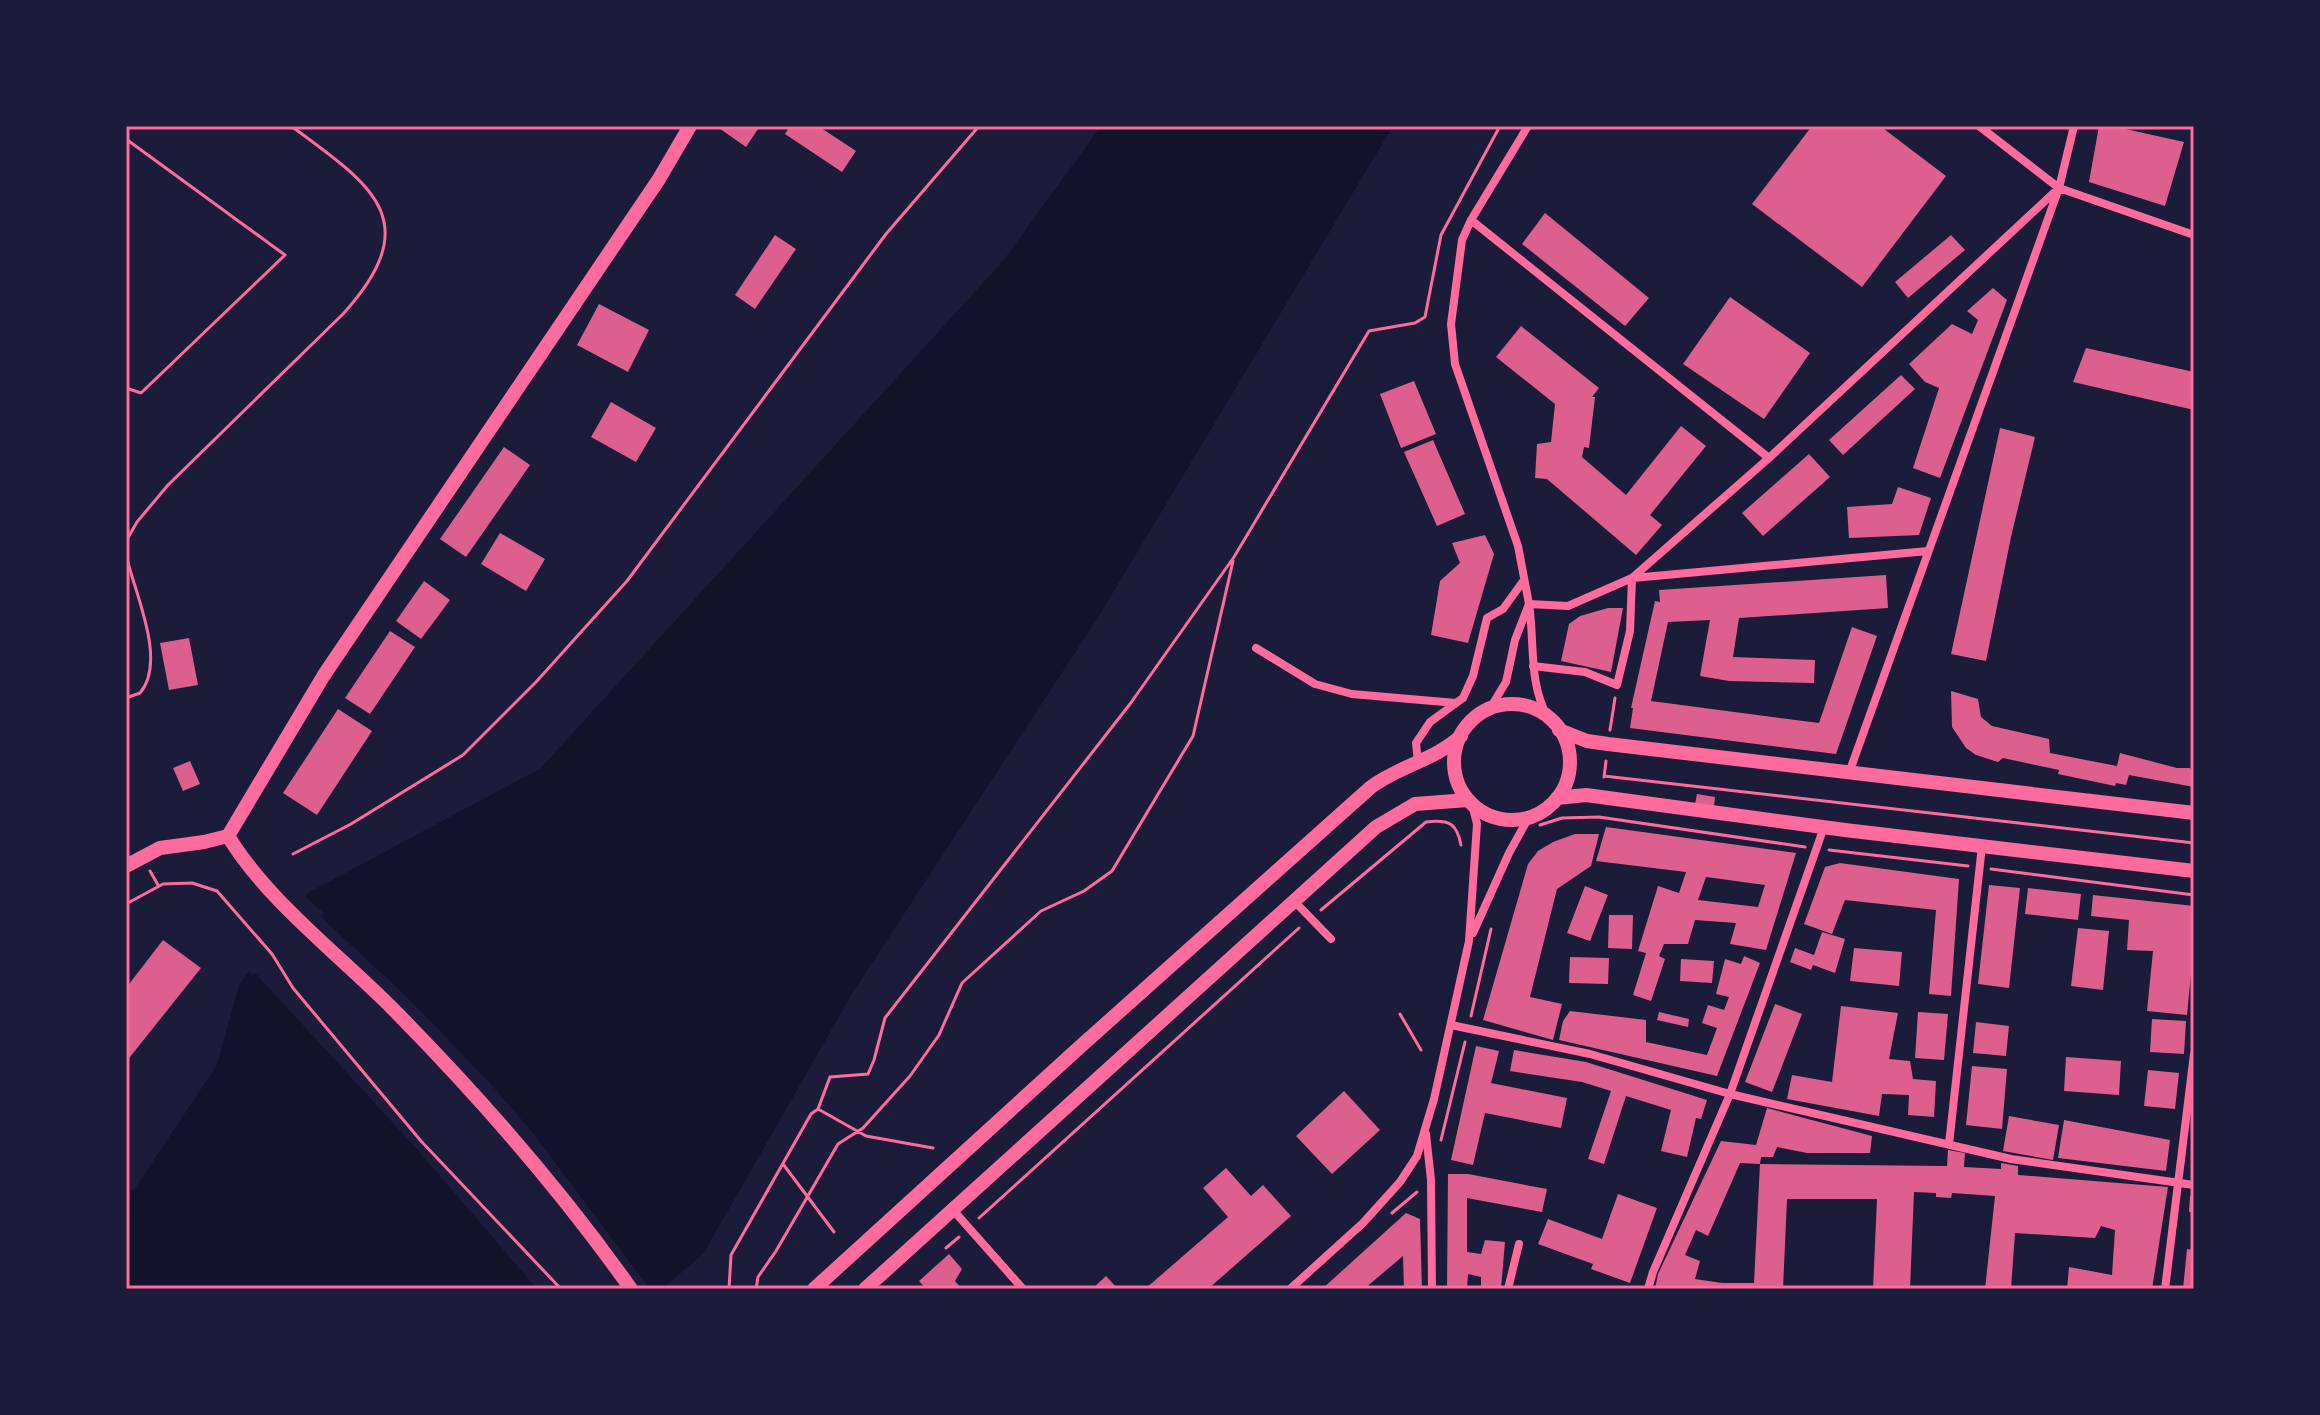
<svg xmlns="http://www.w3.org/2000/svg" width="2320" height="1415" viewBox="0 0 2320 1415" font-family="'Exo 2',sans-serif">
	<rect width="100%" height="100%" fill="#1b1b3a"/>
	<!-- water -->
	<path fill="#12122b" d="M1101 126H1393L1097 619 853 992 703 1254 662 1289H126V1196L136 1187 217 1065 239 985 308 893 541 768 1003 261Z"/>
	<!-- pier -->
	<path fill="#1b1b3a" d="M302 894 324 913 321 917 406 996 489 1082 533 1133 650 1289H537L414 1146 255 973 252 975 247 969Z"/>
	<!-- building -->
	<path fill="#dd5f8e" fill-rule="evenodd" d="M716 126H760L746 147Z
		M790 126H818L856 151 842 172 785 134Z
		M1812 126H1880L1946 176 1862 287 1752 204Z
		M2099 126H2112L2184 142 2165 206 2089 182Z
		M1545 213 1649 298 1625 326 1522 244Z
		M775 235 796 249 755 309 735 295Z
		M1951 235 1965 250 1908 298 1895 282Z
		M1993 288 2007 300 1940 478 1913 468 1939 388 1925 382 1909 364 1952 324 1972 334 1978 320 1967 311Z
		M1730 297 1810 353 1764 419 1683 364Z
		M599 304 649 330 628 372 577 345Z
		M1521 326 1599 388 1592 397H1595L1589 448 1584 447 1582 457 1626 495 1681 426 1706 446 1650 515 1662 525 1636 555 1547 479 1535 478 1537 444 1551 442 1555 404 1496 357Z
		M2086 348 2194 372V410L2073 382Z
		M1901 375 1915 389 1843 455 1829 440Z
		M1414 381 1436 434 1401 448 1380 394Z
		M611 402 656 428 636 462 591 437Z
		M2000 428 2035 437 2011 537 1986 661 1951 654Z
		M1433 440 1465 514 1437 526 1404 452Z
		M504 447 530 465 466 557 440 539Z
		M1809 454 1830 477 1763 536 1742 513Z
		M1898 487 1931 498 1919 535 1849 538 1847 507 1892 504Z
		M500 533 545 559 526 591 481 564Z
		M1485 535 1494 554 1468 643 1431 635 1440 581 1460 563 1452 543Z
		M1886 575 1888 608 1739 618 1733 657 1815 660 1814 683 1729 681 1700 676 1710 620 1668 622 1651 701 1819 723 1852 627 1877 636 1836 754 1630 728 1633 708H1631L1655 601 1660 602 1659 590Z
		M424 581 450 600 421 639 396 621Z
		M1608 608H1623L1611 672 1561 661 1569 624 1580 616Z
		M390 631 415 647 370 714 345 698Z
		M189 638 198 685 169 690 160 643Z
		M1951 691 1978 699 1981 717 1992 726 2049 739 2050 753 2117 766 2120 753 2177 768H2190L2194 775V787L2129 775 2126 785 2116 783 2115 786 2058 774 2059 770 2003 758 1998 762 1976 755 1966 748 1952 727Z
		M338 709 372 731 317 815 283 793Z
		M190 761 200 784 183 791 173 768Z
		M1697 794 1715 797 1714 807 1695 804Z
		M1606 827 1796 853 1766 950 1730 944 1736 923 1695 920 1688 944H1664L1659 956 1665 959 1651 1001 1633 995 1646 953 1638 951 1658 886 1679 893 1686 872 1596 861ZM1706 877 1765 885 1758 907 1698 900Z
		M1575 834H1599L1591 866 1557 889 1530 997 1562 1004 1553 1040 1483 1020 1528 864 1538 851 1553 842Z
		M1840 863 1959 879 1951 996 1929 994 1936 910 1845 900 1832 934 1804 924 1825 867Z
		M1989 885 2020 888 2009 988 1978 984Z
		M1585 886 1608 895 1590 941 1567 933Z
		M2028 888 2081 894 2078 920 2025 914Z
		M2093 895 2194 906 2193 953 2187 1015 2147 1011 2153 951 2127 950 2129 920 2091 916Z
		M1609 915H1633L1632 949 1608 948Z
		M2078 928 2109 931 2103 990 2071 986Z
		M1822 932 1845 939 1835 973 1813 965 1811 970 1790 962 1795 948 1814 955Z
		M163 940 201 968 126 1062V988Z
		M1854 948 1902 952 1899 986 1850 981Z
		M1744 956 1760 963 1717 1076 1559 1040 1563 1021 1570 1011 1646 1020V1042L1707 1055 1717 1028 1702 1023 1708 1005 1724 1010 1729 997 1716 994 1725 959 1741 964Z
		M1570 957 1609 958 1608 984 1569 983Z
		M1681 959 1714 961 1712 983 1680 981Z
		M1775 1004 1802 1014 1772 1092 1745 1082Z
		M1841 1006 1898 1013 1889 1059 1910 1061 1913 1079 1936 1081 1934 1117 1908 1115 1909 1095 1882 1094 1879 1116 1787 1099 1792 1075 1832 1082Z
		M1659 1012 1689 1019 1688 1027 1657 1020Z
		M1918 1012 1948 1014 1944 1060 1915 1058Z
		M2152 1019 2186 1021 2184 1054 2150 1052Z
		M1976 1022 2009 1026 2006 1056 1973 1053Z
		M1476 1046 1499 1051 1491 1083 1567 1098 1561 1128 1485 1113 1473 1165 1451 1160Z
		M1514 1050 1586 1062 1707 1100 1701 1119 1696 1118 1687 1157 1661 1151 1671 1110 1626 1096 1604 1164 1588 1159 1611 1091 1582 1082 1510 1071Z
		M2066 1057 2121 1061 2119 1095 2064 1091Z
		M1972 1066 2007 1069 2002 1129 1966 1125Z
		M2148 1070 2179 1073 2175 1109 2144 1106Z
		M1344 1091 1380 1130 1332 1174 1296 1136Z
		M1767 1108 1872 1136 1870 1153H1807L1777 1147 1773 1157H1761L1760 1164 1947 1166 1948 1150 1965 1153 1964 1167 2001 1169V1163L2018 1166V1175L2168 1187 2152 1289H2067L2069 1267 2112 1275 2115 1230 2101 1226 2095 1238 2015 1233 2011 1289H1985L1995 1196 1952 1193 1951 1198 1936 1197V1193L1914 1192 1910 1289H1873L1877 1199H1787L1783 1289H1655L1658 1274 1721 1141 1756 1145ZM1740 1163 1760 1164 1754 1283H1722L1695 1279 1700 1261 1685 1255 1696 1230 1708 1236Z
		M2009 1116 2059 1125 2053 1160 2003 1151Z
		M2064 1120 2170 1140 2166 1171 2058 1158Z
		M1226 1168 1251 1196 1263 1185 1291 1216 1208 1289H1145L1228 1217 1203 1188Z
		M1448 1174H1468L1547 1189 1542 1212 1467 1198V1252L1481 1254 1485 1240 1505 1242 1501 1289H1481V1277L1468 1274 1467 1289H1447Z
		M1618 1194 1657 1208 1630 1283 1591 1269 1593 1264 1538 1244 1548 1219 1602 1239Z
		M2190 1196H2194V1212H2189Z
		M1406 1213 1420 1219 1422 1289H1404L1403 1256 1364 1289H1322Z
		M2187 1249 2194 1250V1289H2183Z
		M949 1254 962 1269 955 1281 962 1289H926L919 1281Z
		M1106 1276 1118 1289H1092Z"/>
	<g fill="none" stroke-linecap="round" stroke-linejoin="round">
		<!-- path -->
		<path stroke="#ff6b9d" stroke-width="3" d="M126 139 285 255 141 393 126 388
			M126 541 137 522 168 485 343 314C428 220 371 185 291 126
			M126 554C133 590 168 660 140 693L126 698
			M1610 730 1615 698
			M1604 776 2194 843
			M1604 777 1606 761
			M1540 825 1562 818 1599 817 1805 847
			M1829 850 1968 866
			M293 854 351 824 463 755 536 682 627 581 886 234 979 126
			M1991 869 2194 895
			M150 871 158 885
			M126 904 163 884 192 883 217 891 272 954 293 988 421 1141 561 1289
			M1321 910 1426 822C1450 819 1457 824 1461 845
			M1400 1014 1421 1050
			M1471 1016 1491 929
			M818 1109 866 1136 933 1148
			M1441 1140 1465 1042
			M783 1164 834 1232
			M1392 1213 1417 1192
			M979 1218 1299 928
			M946 1248 959 1237
			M729 1289 731 1255 811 1114 818 1109 830 1077 868 1074 874 1060 885 1018 1130 704 1234 557 1369 331 1415 323 1425 317 1441 235 1500 126
			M756 1289 758 1277 776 1251 838 1144 863 1128 910 1076 939 1035 962 983 1041 911 1084 891 1112 871 1193 736 1233 561"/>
		<!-- minor -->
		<path stroke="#ff6b9d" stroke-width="8" d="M1528 126 1471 220 1462 240 1451 324 1455 364 1518 546 1529 604 1568 606 1632 578 1769 458 2059 188
			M1979 126 2059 188 2194 235
			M1471 220 1769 458
			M1633 578 1928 551
			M1256 648 1315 684 1352 694 1456 703
			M1533 666 1585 672 1617 685 1630 631 1632 578
			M1489 710 1506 682 1515 640 1529 604C1535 644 1528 681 1548 718
			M1418 762 1416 743 1430 722 1463 698 1473 676 1487 618 1503 609 1524 580
			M1849 773 2059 188 2074 126
			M1294 901 1331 939
			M1473 933 1509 853 1529 817
			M1451 1025 1590 1054 1730 1094 2011 1159 2194 1185
			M1426 1134 1431 1180 1432 1289
			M1949 1144 1982 846
			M953 1210 1023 1289
			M1290 1289 1363 1223 1400 1182 1417 1156 1434 1099 1469 941 1477 824 1472 804
			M1508 1289 1519 1244
			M1648 1289 1653 1272 1730 1094 1824 827
			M2165 1289 2194 1054"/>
		<!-- secondary -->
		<path stroke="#ff6b9d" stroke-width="14" d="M1454 762a58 58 0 1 1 116 0a58 58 0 1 1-116 0Z
			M1559 730 1587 741 1608 744 2194 813
			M1557 798 1586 795 1845 830 2194 871
			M228 836 324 675 659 179 690 126
			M228 836C267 900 337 953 391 1007 478 1095 559 1187 631 1289
			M126 866 160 848 204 842 228 836
			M814 1289 1082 1045 1371 787C1399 766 1435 760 1461 736
			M865 1289 1376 827 1415 804 1468 800"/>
	</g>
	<!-- border -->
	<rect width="2320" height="1415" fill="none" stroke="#1b1b3a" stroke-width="256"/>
	<rect x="128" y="128" width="2064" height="1159" fill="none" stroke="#ff6b9d" stroke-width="3"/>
</svg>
